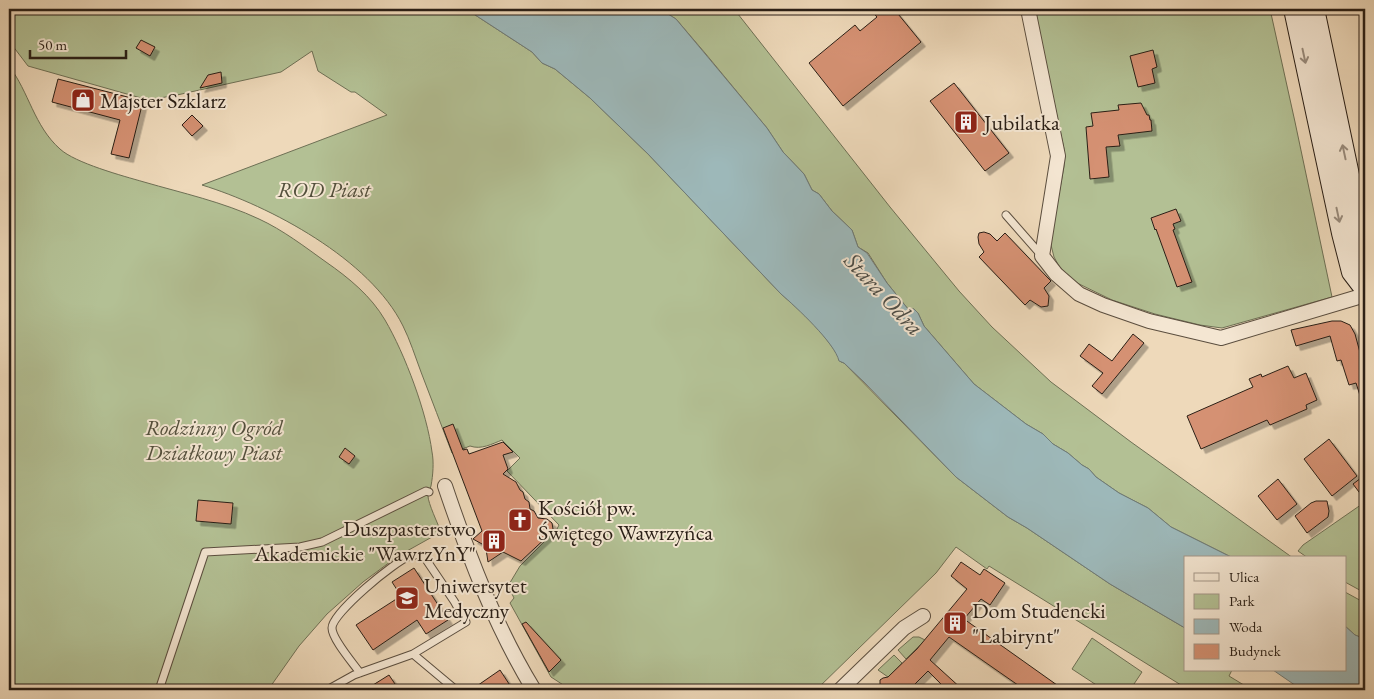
<svg xmlns="http://www.w3.org/2000/svg" width="1374" height="699" viewBox="0 0 1374 699" font-family="'EB Garamond',serif">
	<defs>
		<filter id="shadow"><feDropShadow dx="4.5" dy="4.5" stdDeviation="0" flood-color="#0004"/></filter>
	</defs>
	<rect width="100%" height="100%" fill="#eed9ba"/>
	<filter id="stains"><feTurbulence type="fractalNoise" baseFrequency=".004" numOctaves="4"/><feColorMatrix values="0 0 0 0 .2 0 0 0 0 .09 0 0 0 0 .02 0 0 0 .5 -.17"/></filter>
	<radialGradient id="worn" r=".72"><stop offset=".6" stop-color="#630" stop-opacity="0"/><stop offset="1" stop-color="#630" stop-opacity=".3"/></radialGradient>
	<!-- green -->
	<path fill="#b3c094" stroke="#6e7055" d="M9 9H466L532 52 542 63 555 69 590 98 648 154 781 294C801 311 830 338 841 362L844 363 956 477 1008 517 1027 528 1110 584 1185 628V670H1232L1229 676 1252 690H1189L989 566 987 569 956 547 936 573 816 690H571L551 677 510 603 514 598 508 586 520 566 557 529 559 525 507 471 520 458 502 440C492 444 481 450 470 446L452 453C442 426 431 399 421 372 415 356 410 340 403 326 370 259 270 206 202 185L387 115 355 92H351L318 71 312 51 281 72 177 95 148 100 28 66 9 41Z
		M660 9H734L890 207 959 291 992 327 1051 382 1131 442 1293 558H1233L1171 527 1148 508 1119 493 1096 477 1089 469 1082 465 1068 453 1053 444 1043 434 1026 424 974 384 924 326 918 313 914 309H908L887 283 868 253 858 247 852 230 832 211 819 194 812 190 804 174 783 152 767 128 705 53 676 19Z
		M1034 9H1270L1295 122 1332 297 1222 328 1200 325 1155 314 1112 300 1073 281 1059 266 1054 257 1051 245 1052 233 1064 166V149Z
		M9 66C29 92 34 126 60 149 75 163 123 176 144 182 182 193 223 202 259 219 283 230 305 247 326 262 349 278 371 296 385 320 405 354 427 413 432 452 434 462 433 475 431 486 430 489 428 493 428 496 428 503 438 524 441 532L398 556 363 582 327 614 299 646 268 690H9Z
		M1365 502V593L1345 582V558H1308L1298 551 1303 545Z
		M1345 592 1365 603V639L1355 635 1345 626Z
		M913 637H919L925 640 906 659 898 650Z
		M1092 638 1142 672 1130 690H1104L1072 669Z
		M894 655 902 663 888 677 878 670Z"/>
	<!-- water -->
	<path fill="#9db8b9" stroke="#6f7b78" d="M466 9H660L676 19 767 128 783 152 804 174 812 190 819 194 832 211 852 230 858 247 867 253 887 283 904 304 908 309H914L918 313 924 326 974 384 1026 424 1043 434 1053 444 1068 453 1082 465 1089 469 1096 477 1119 493 1148 508 1171 527 1233 558H1185V628L1110 584 1027 528 1008 517 956 477 864 382 844 363 839 361C835 343 796 307 781 294L648 154 590 98 555 69 542 63 532 52Z
		M1345 626 1355 635 1365 639V690H1302L1273 670H1345Z"/>
	<!-- building -->
	<path fill="#d59173" stroke="#2a1f16" filter="url(#shadow)" d="M870 9H894L921 42 843 106 809 63 855 25 860 31 877 17Z
		M141 40 155 47 150 56 136 48Z
		M1153 50 1157 67 1152 69 1155 83 1138 87 1130 56Z
		M221 72 222 83 200 88 208 75Z
		M58 79 143 101 129 158 111 154 120 120 52 102Z
		M954 83 1009 153 985 171 930 101Z
		M1141 103 1147 115H1149L1150 120H1151L1152 131 1118 135 1120 146 1106 147 1109 177 1090 179 1086 127 1093 126 1091 113 1119 110 1118 105Z
		M192 115 203 126 192 136 182 125Z
		M1176 209 1181 221 1173 224 1175 229 1173 230 1192 282 1177 287 1156 229 1155 230 1151 218Z
		M984 232 990 234 997 241 1005 233 1047 277 1051 281 1044 288 1049 296 1048 306 1041 307 1030 300 1025 305 979 257 984 252 979 244 978 237 979 233Z
		M1332 321H1341L1350 325 1355 334 1365 371V405H1363L1356 383 1349 385 1341 360 1337 361 1330 336 1296 346 1291 330Z
		M1133 334 1144 343 1102 394 1092 386 1103 373 1080 356 1089 344 1112 361Z
		M1288 366 1294 378 1306 373 1317 400 1306 405 1307 409 1270 425 1267 420 1201 449 1187 416 1253 387 1249 379 1261 374 1262 377Z
		M453 424 463 450 467 449 469 454 503 442 513 452 503 455 508 469 503 474 516 482 520 490 523 492 525 499 529 502 530 509 534 511 538 518 547 519 552 523 553 529 550 534 521 561 503 552 488 562 486 549 482 544 473 539 482 531 443 428Z
		M1329 439 1357 476 1332 496 1304 459Z
		M345 448 355 456 349 464 339 457Z
		M1365 475V500L1353 484Z
		M1278 479 1297 504 1277 520 1258 496Z
		M198 500 233 503 231 524 196 521Z
		M1316 501H1327L1329 511 1328 517 1307 533 1295 516 1311 503Z
		M961 562 980 575 984 569 1005 583 990 605 981 599 964 619 1064 690H1025L949 637 930 660 963 690H947L928 671 909 690H880V680L883 678 888 677 917 649 967 589 951 576Z
		M414 568 448 620 426 634 417 620 373 650 356 625 401 596 392 582Z
		M526 622 561 660 549 672 522 624Z
		M500 670 513 690H471Z
		M389 675 399 690H365Z"/>
	<g fill="none" stroke-linecap="round" stroke-linejoin="round">
		<!-- service casing -->
		<g stroke="#5b4e3f" stroke-width="9">
			<path id="service" d="M1006 215 1042 256
				M360 673C353 663 332 639 332 628 332 613 395 561 410 556 416 554 419 555 425 558L454 601 466 622 413 654
				M159 690 205 552 300 547 322 542 426 491 429 492
				M327 690 354 675 413 654 456 690
				M523 690 531 685"/>
		</g>
		<!-- minor casing -->
		<g stroke="#5b4e3f" stroke-width="16">
			<path id="minor" d="M1028 9 1058 156 1042 256 1056 274 1079 294 1103 305 1149 321 1221 338 1365 295
				M445 486C469 557 495 626 534 690
				M840 690 904 628 923 616"/>
		</g>
		<!-- secondary casing -->
		<g stroke="#2a1f16" stroke-width="22">
			<path id="secondary" d="M1294 9 1342 233 1352 272 1365 289
				M1314 9 1365 251"/>
		</g>
		<!-- service -->
		<use href="#service" stroke="#f4e6d2" stroke-width="7"/>
		<!-- minor -->
		<use href="#minor" stroke="#f4e6d2" stroke-width="14"/>
		<!-- secondary -->
		<use href="#secondary" stroke="#f4e6d2" stroke-width="20"/>
	</g>
	<!-- one-way arrows -->
	<defs><path id="oneway-shaft" d="M-6 0H5M1.5-3L5.5 0L1.5 3" fill="none" stroke-width="1.6" stroke-linecap="round" stroke-linejoin="round" transform="scale(1.25)"/></defs>
	<g stroke="#998c7d">
		<use href="#oneway-shaft" transform="translate(1304 56) rotate(78)"/>
		<use href="#oneway-shaft" transform="translate(1344 152) rotate(-102)"/>
		<use href="#oneway-shaft" transform="translate(1338 215) rotate(78)"/>
	</g>
	<!-- icons -->
	<defs>
		<g id="shop-square" transform="scale(1.25)"><rect x="-9" y="-9" width="18" height="18" rx="4" fill="#8f2418" stroke="#f4e6d2"/><path d="M-5-2.5h2.3a2.7 3.5 0 0 1 5.4 0H5L5.5 6h-11ZM-1.5-2.5h3a1.5 2.3 0 0 0-3 0Z" fill="#fff"/></g>
		<g id="building-square" transform="scale(1.25)"><rect x="-9" y="-9" width="18" height="18" rx="4" fill="#8f2418" stroke="#f4e6d2"/><path d="M-4-6H4V6H1V3H-1V6H-4ZM-2.5-4.3h1.7v1.8h-1.7ZM.8-4.3h1.7v1.8H.8ZM-2.5-1h1.7V.8h-1.7ZM.8-1h1.7V.8H.8Z" fill="#fff"/></g>
		<g id="church-square" transform="scale(1.25)"><rect x="-9" y="-9" width="18" height="18" rx="4" fill="#8f2418" stroke="#f4e6d2"/><path d="M-1.2-6h2.4v3.5h3.3v2.4h-3.3V6h-2.4V-.1h-3.3v-2.4h3.3Z" fill="#fff"/></g>
		<g id="university-square" transform="scale(1.25)"><rect x="-9" y="-9" width="18" height="18" rx="4" fill="#8f2418" stroke="#f4e6d2"/><path d="M0-5L7-2L0 1L-7-2ZM-4 1L0 2.5L4 1V4Q0 6-4 4Z" fill="#fff"/></g>
	</defs>
	<g fill-rule="evenodd">
		<use href="#shop-square" x="83" y="100"/>
		<use href="#building-square" x="966" y="122"/>
		<use href="#church-square" x="520" y="520"/>
		<use href="#building-square" x="494" y="541"/>
		<use href="#university-square" x="407" y="598"/>
		<use href="#building-square" x="955" y="623"/>
	</g>
	<g text-anchor="middle" stroke-width="4" stroke-linejoin="round" paint-order="stroke">
		<!-- poi labels -->
		<g font-size="22" fill="#2a1f16" stroke="#f4e6d2" text-anchor="start">
			<text x="100" y="108">Majster Szklarz</text>
			<text x="984" y="130">Jubilatka</text>
			<text x="538" y="515">Kościół pw.<tspan x="538" dy="25">Świętego Wawrzyńca</tspan></text>
			<text x="476" y="536" text-anchor="end">Duszpasterstwo<tspan x="476" dy="25">Akademickie "WawrzYnY"</tspan></text>
			<text x="424" y="593">Uniwersytet<tspan x="424" dy="25">Medyczny</tspan></text>
			<text x="972" y="618">Dom Studencki<tspan x="972" dy="25">"Labirynt"</tspan></text>
		</g>
		<!-- park labels -->
		<g font-size="22" font-style="italic" fill="#534f3c" stroke="#f4e6d2">
			<text x="324" y="197">ROD Piast</text>
			<text x="214" y="435">Rodzinny Ogród<tspan x="214" dy="25">Działkowy Piast</tspan></text>
		</g>
		<!-- water labels -->
		<g font-size="24" font-style="italic" fill="#4c4d47" stroke="#f4e6d2">
			<text transform="translate(884 294) rotate(47)" y="8">Stara Odra</text>
		</g>
	</g>
	<!-- margin -->
	<rect width="1374" height="699" fill="none" stroke="#eed9ba" stroke-width="30"/>
	<rect x="10" y="10" width="1354" height="679" fill="none" stroke="#2a1f16" stroke-width="2.5"/>
	<rect x="15" y="15" width="1344" height="669" fill="none" stroke="#2a1f16"/>
	<!-- legend -->
	<rect x="1184" y="556" width="162" height="115" fill="#f4e6d2" stroke="#a39687"/>
	<rect x="1194" y="573" width="25" height="8" fill="#f4e6d2" stroke="#a39687"/>
	<text x="1229" y="582" font-size="15" fill="#2a1f16">Ulica</text>
	<rect x="1194" y="594" width="25" height="15" fill="#b3c094" stroke="#a39687"/>
	<text x="1229" y="606" font-size="15" fill="#2a1f16">Park</text>
	<rect x="1194" y="619" width="25" height="15" fill="#9db8b9" stroke="#a39687"/>
	<text x="1229" y="632" font-size="15" fill="#2a1f16">Woda</text>
	<rect x="1194" y="644" width="25" height="15" fill="#d59173" stroke="#a39687"/>
	<text x="1229" y="656" font-size="15" fill="#2a1f16">Budynek</text>
	<!-- scale -->
	<path d="M30 50v8h96v-8" fill="none" stroke="#2a1f16" stroke-width="2.5"/>
	<text x="38" y="50" font-size="15" fill="#2a1f16" stroke="#f4e6d2" stroke-width="4" paint-order="stroke">50 m</text>
	<rect width="100%" height="100%" filter="url(#stains)"/>
	<rect width="100%" height="100%" fill="url(#worn)"/>
</svg>
